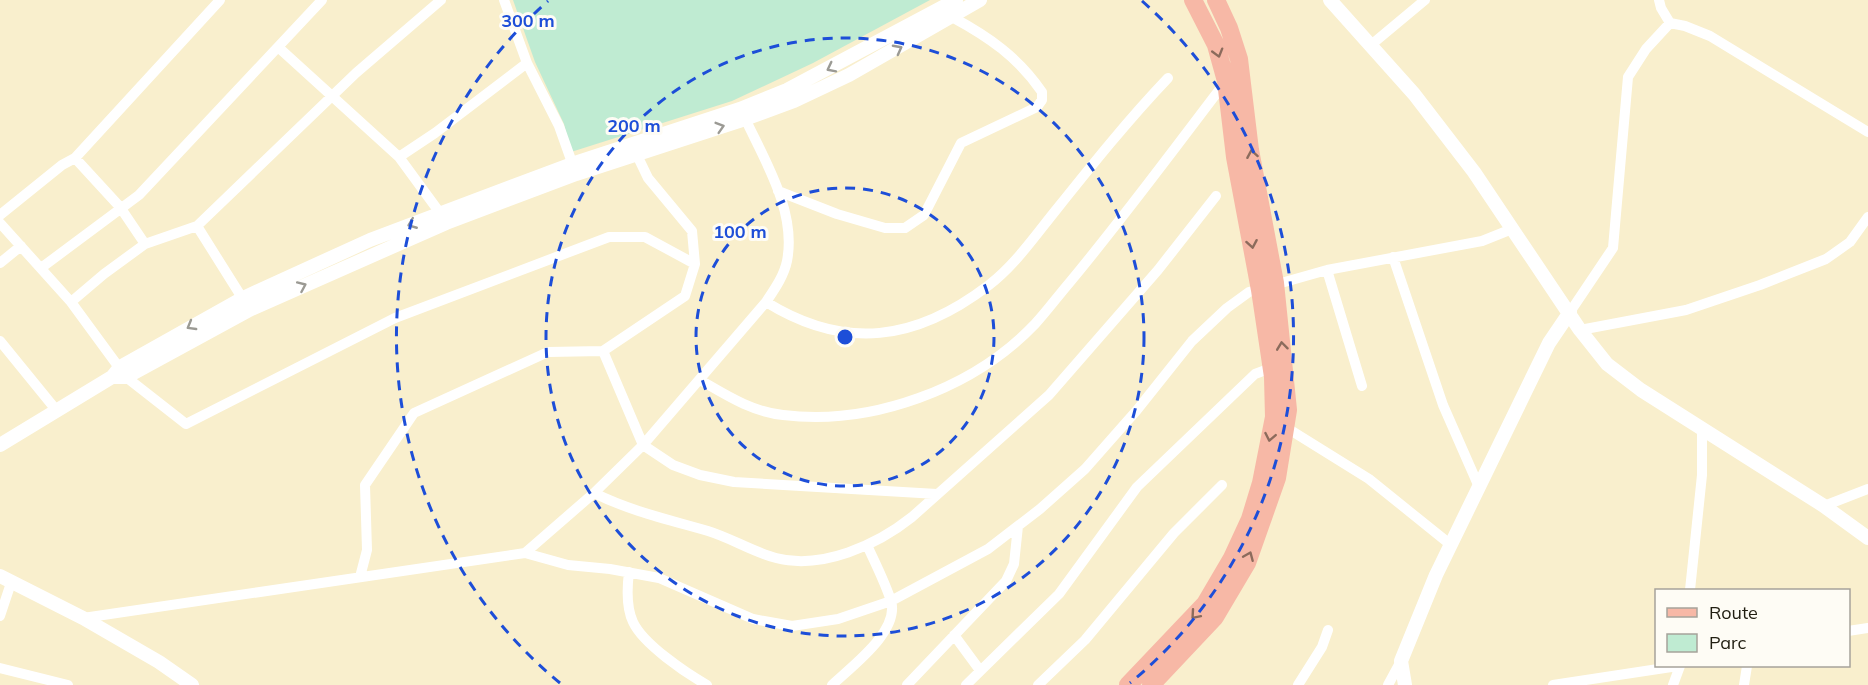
<svg xmlns="http://www.w3.org/2000/svg" width="1868" height="685" viewBox="0 0 1868 685" font-family="Mulish,sans-serif">
	<rect width="100%" height="100%" fill="#f9efcd"/>
	<!-- green -->
	<path fill="#bfebd2" d="M513 0H930L813 63 732 101 571 152 564 124 535 62Z"/>
	<g fill="none" stroke-linecap="round" stroke-linejoin="round">
		<!-- minor -->
		<path stroke="#fff" stroke-width="10" d="M504 0 527 63 559 126 575 171
			M1659 0 1661 8 1670 23
			M1371 45 1425 0
			M278 47 399 157 440 213
			M636 153 648 178 692 231 695 264 685 296 603 351 643 445 673 465 700 475 734 482 937 494
			M399 157 435 133 527 63
			M75 158 120 207 145 244
			M778 191 837 214 885 228H905L924 215 961 143 1037 107 1042 100V92C1018 57 989 37 952 17
			M0 215 62 165 75 158 220 0
			M0 223 71 302 126 377 186 424 395 318 609 237H645L695 264
			M197 226 246 304
			M1393 257 1443 405 1479 487
			M0 263 21 246
			M41 268 139 195 322 0
			M1327 270 1362 386
			M71 302 104 274 145 244 197 226 356 73 441 0
			M766 302C845 351 916 341 989 285 1015 265 1035 236 1056 210 1092 165 1128 120 1168 78
			M1570 312 1613 248 1628 77 1646 49 1670 23 1685 26 1710 36 1868 132
			M1580 330 1686 310 1760 285 1826 259 1850 242 1868 217
			M0 341 57 411
			M700 380C726 395 752 412 783 415 871 426 973 389 1035 324 1047 311 1058 296 1070 282 1124 217 1174 149 1226 81
			M1287 428 1369 479 1451 545
			M594 493C630 511 670 520 708 531 731 538 753 552 776 558 822 570 877 545 912 517L1049 395 1158 270 1216 196
			M1824 506 1868 489
			M525 553 568 565 610 569 659 578 753 619 792 626 838 619 891 601 988 549 1040 509 1085 469 1137 410 1192 341 1227 308 1249 292 1327 270 1482 241 1512 229
			M629 572C627 588 626 607 633 622 643 644 686 673 707 685
			M360 577 367 550 365 485 414 413 548 352 603 351
			M1690 590 1702 475V428
			M0 616 11 583
			M83 618 525 553 594 493 643 445 766 302C774 290 784 276 787 261 797 210 763 158 743 114
			M1848 631 1868 628
			M954 635 979 669
			M0 668 68 685
			M832 685C852 666 900 631 891 601 885 582 875 563 867 545
			M907 685 1006 581 1014 564 1018 526
			M966 685 1059 594 1137 487 1255 374 1271 368
			M1038 685 1085 640 1174 533 1222 485
			M1298 685 1322 647 1328 630
			M1388 685 1401 661
			M1553 685 1678 666
			M1673 685 1680 666
			M1744 685 1747 666"/>
		<!-- tertiary -->
		<path stroke="#fff" stroke-width="14" d="M1330 0 1414 94 1474 172 1580 330 1607 364 1641 390 1824 506 1868 538
			M112 377H126L249 310 446 223 576 174 745 119 794 101 849 75 980 0
			M0 445 112 377 120 367 243 298 370 240 572 164 740 109 787 90 956 0
			M0 576 83 618 159 662 192 685
			M1405 685 1401 661 1436 575 1549 343 1570 312"/>
		<!-- primary -->
		<path stroke="#f7b8a6" stroke-width="18" d="M1128 685 1205 604 1232 558 1250 519 1261 483 1274 417 1273 377 1260 290 1235 157 1226 81 1216 45 1193 0
			M1151 685 1215 617 1247 563 1277 478 1288 410 1275 283 1250 150 1239 59 1229 28 1216 0"/>
	</g>
	<!-- one-way arrows -->
	<defs><path id="oneway-chevron" d="M-2-3.5L2.5 0L-2 3.5" fill="none" stroke-width="1.6" stroke-linecap="round" stroke-linejoin="round" transform="scale(1.5)"/></defs>
	<g stroke="#9b9a94">
		<use href="#oneway-chevron" transform="translate(898 49) rotate(-28)"/>
		<use href="#oneway-chevron" transform="translate(831 68) rotate(153)"/>
		<use href="#oneway-chevron" transform="translate(720 127) rotate(-17)"/>
		<use href="#oneway-chevron" transform="translate(412 224) rotate(158)"/>
		<use href="#oneway-chevron" transform="translate(302 286) rotate(-24)"/>
		<use href="#oneway-chevron" transform="translate(191 326) rotate(150)"/>
	</g>
	<g stroke="#8c6b5c">
		<use href="#oneway-chevron" transform="translate(1218 53) rotate(74)"/>
		<use href="#oneway-chevron" transform="translate(1252 154) rotate(-100)"/>
		<use href="#oneway-chevron" transform="translate(1252 244) rotate(80)"/>
		<use href="#oneway-chevron" transform="translate(1282 346) rotate(-97)"/>
		<use href="#oneway-chevron" transform="translate(1270 437) rotate(101)"/>
		<use href="#oneway-chevron" transform="translate(1249 556) rotate(-67)"/>
		<use href="#oneway-chevron" transform="translate(1195 615) rotate(131)"/>
	</g>
	<!-- distance rings -->
	<g fill="none" stroke="#1d4ed8" stroke-width="3" stroke-dasharray="10 8">
		<circle cx="845" cy="337" r="149"/>
		<circle cx="845" cy="337" r="299"/>
		<path d="M560 683A448 448 0 0 1 548 1M1142 1A448 448 0 0 1 1130 683"/>
	</g>
	<circle cx="845" cy="337" r="9" fill="#1d4ed8" stroke="#fefcf5" stroke-width="3"/>
	<g font-size="18" text-anchor="middle" font-weight="bold" fill="#1d4ed8" stroke="#fefcf5" stroke-width="6" stroke-linejoin="round" paint-order="stroke">
		<text x="528" y="27">300 m</text>
		<text x="634" y="132">200 m</text>
		<text x="740" y="238">100 m</text>
	</g>
	<!-- legend -->
	<rect x="1655" y="589" width="195" height="78" fill="#fefcf5" stroke="#a6a39a" stroke-width="1.5"/>
	<rect x="1667" y="608" width="30" height="9" fill="#f7b8a6" stroke="#a6a39a" stroke-width="1.5"/>
	<text x="1709" y="619" font-size="18" fill="#211e11">Route</text>
	<rect x="1667" y="634" width="30" height="18" fill="#bfebd2" stroke="#a6a39a" stroke-width="1.5"/>
	<text x="1709" y="649" font-size="18" fill="#211e11">Parc</text>
</svg>
